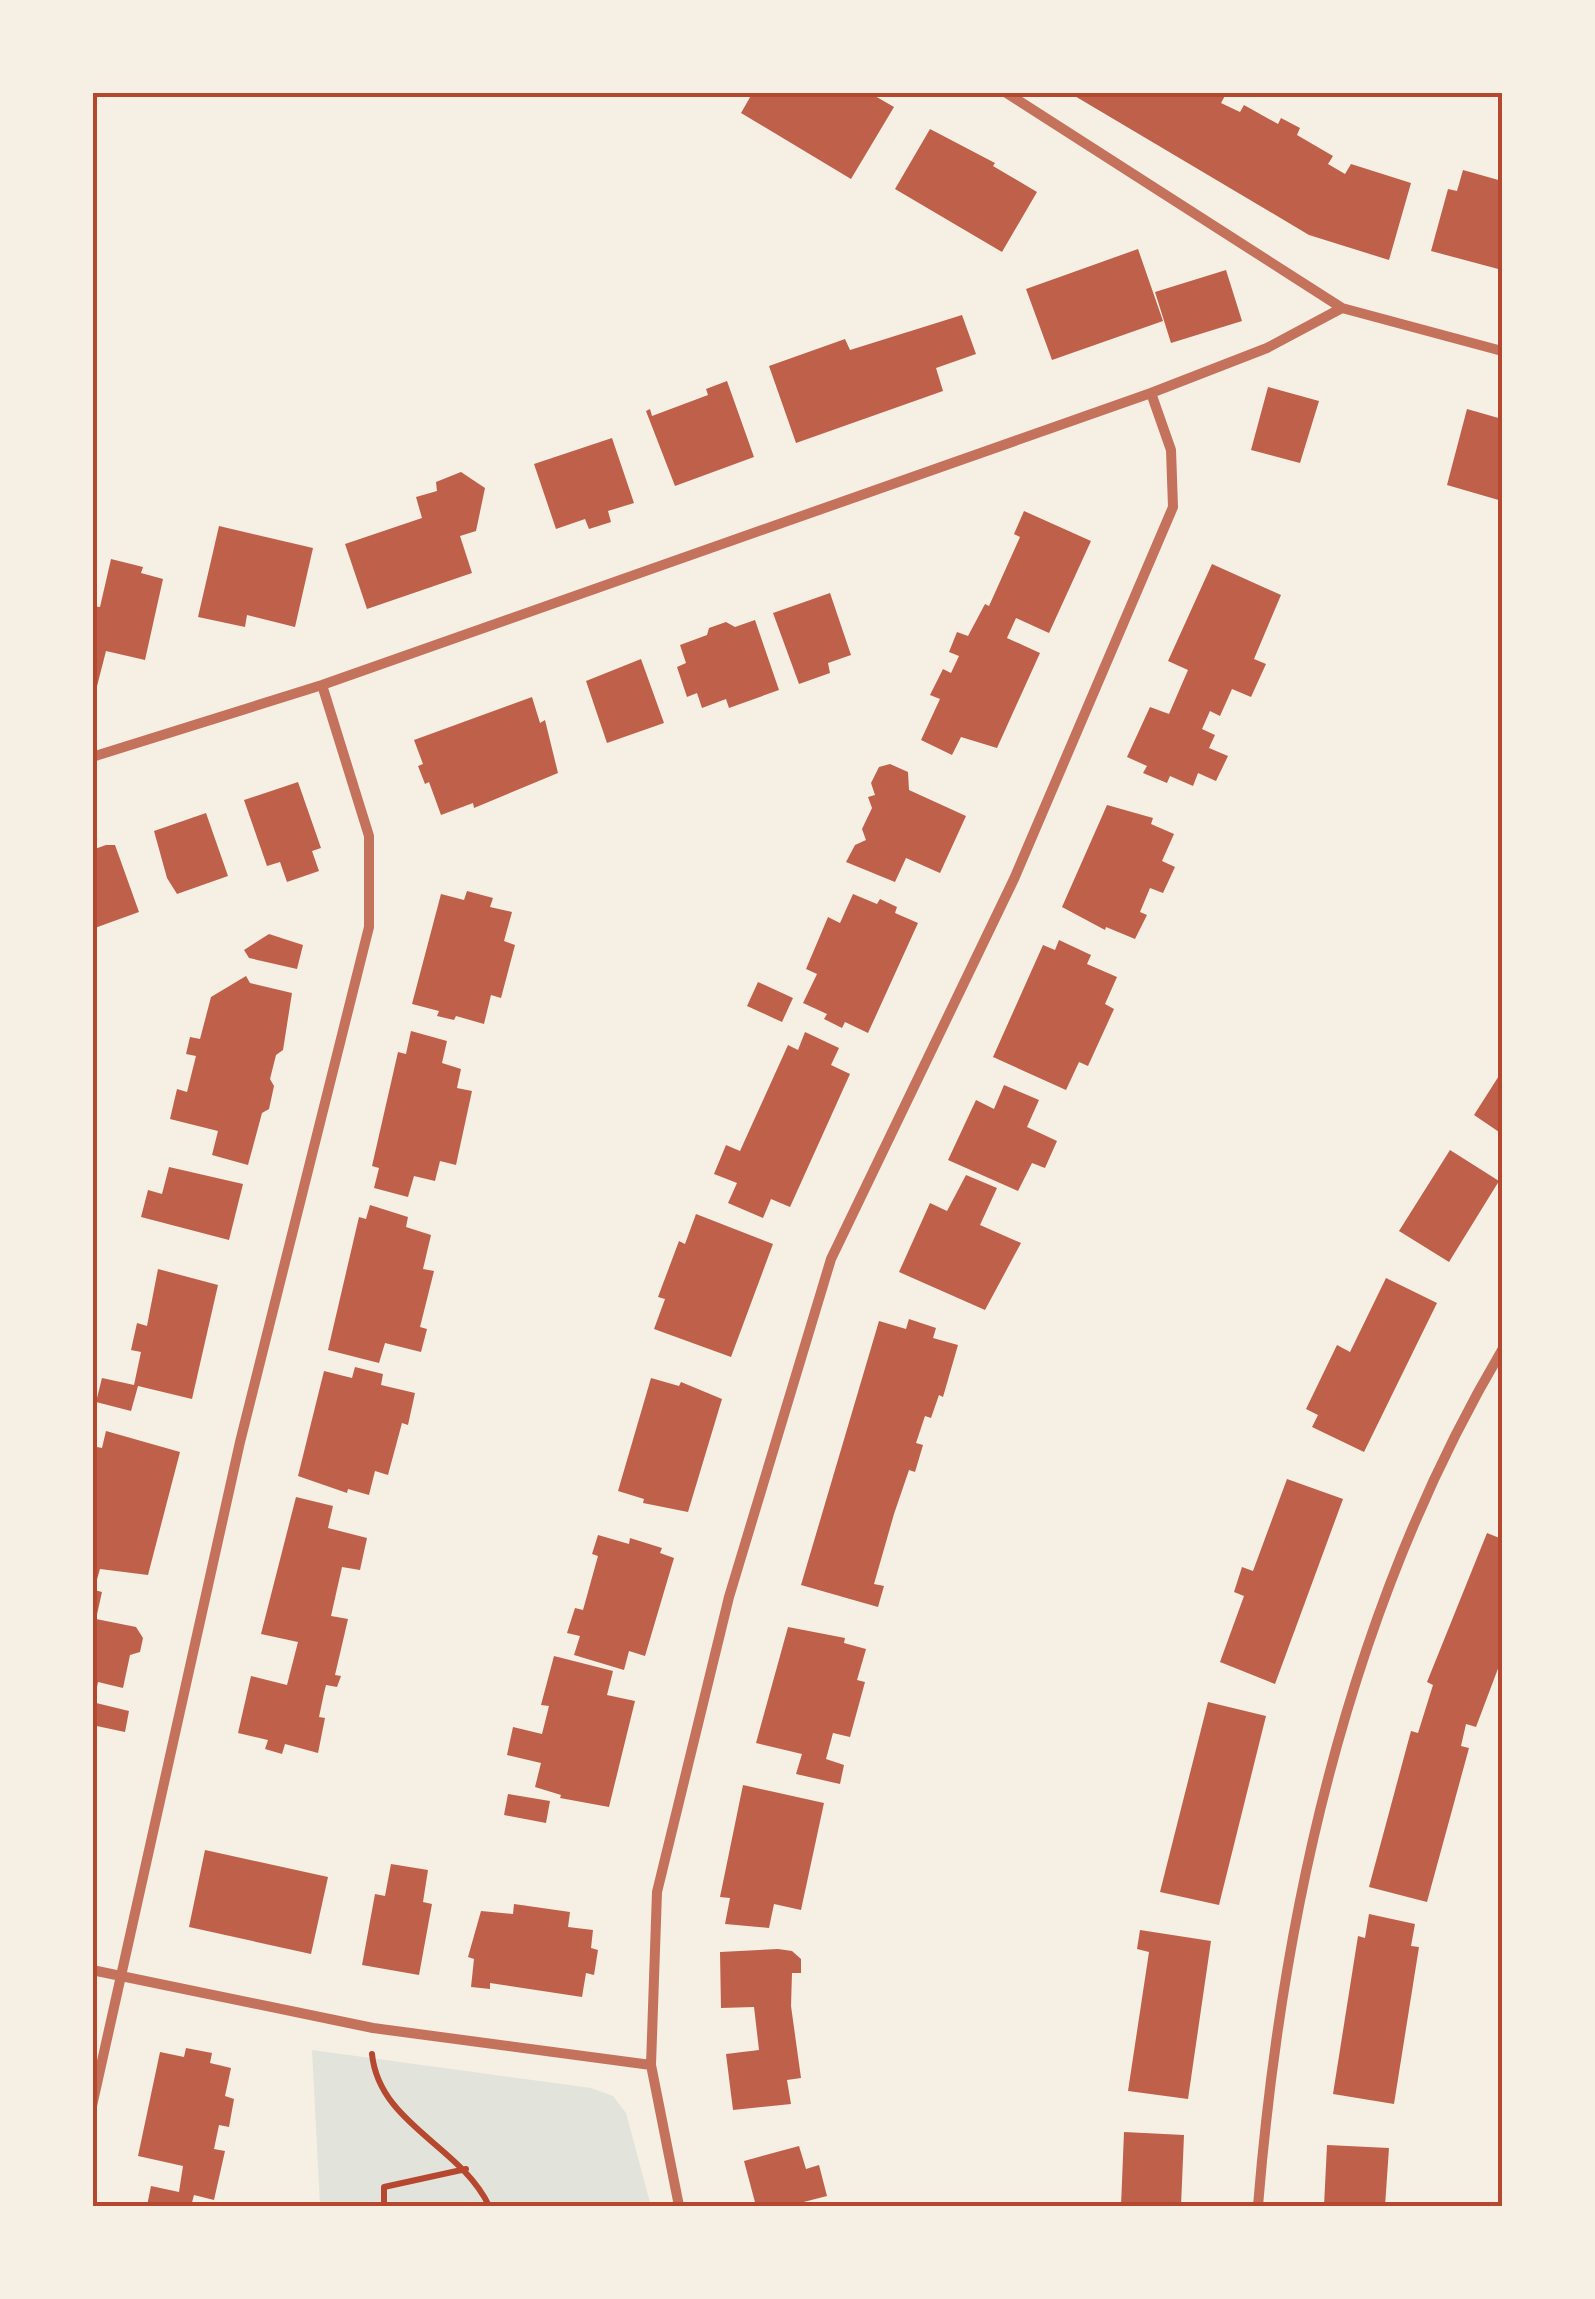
<svg xmlns="http://www.w3.org/2000/svg" width="1595" height="2299" viewBox="0 0 1595 2299" font-family="'Playfair Display',serif">
	<rect width="100%" height="100%" fill="#f6efe4"/>
	<!-- green -->
	<path fill="#e2e4dc" d="M312 2050 591 2088 613 2096 626 2113 651 2206H320Z"/>
	<!-- building -->
	<path fill="#bf614a" d="M753 92H868L894 107 851 179 741 113Z
		M1068 92H1227L1221 103 1240 112 1244 105 1278 124 1281 118 1300 128 1297 135 1333 156 1328 164 1345 174 1351 164 1411 183 1389 260 1309 235Z
		M930 129 995 163 993 166 1037 192 1002 252 895 189Z
		M1463 170 1502 181V270L1431 251 1448 189 1457 191Z
		M1138 249 1163 321 1052 360 1026 289Z
		M1226 270 1242 321 1171 343 1155 292Z
		M962 315 976 354 936 368 943 391 796 443 769 366 845 339 850 350Z
		M727 381 754 457 675 486 646 411 650 409 652 416 708 395 706 389Z
		M1268 387 1319 401 1300 463 1251 450Z
		M1467 409 1502 419V501L1447 485Z
		M612 438 634 503 608 511 611 522 589 529 585 519 556 529 534 464Z
		M461 472 485 488 476 531 460 536 472 573 367 609 345 544 422 518 416 497 437 491 436 482Z
		M1024 511 1091 541 1049 633 1016 618 1007 638 1040 653 997 748 961 737 952 755 921 740 940 699 930 695 943 669 951 673 959 656 949 652 957 632 968 636 985 604 989 606 1020 537 1014 534Z
		M219 526 313 548 295 627 247 615 245 627 198 617Z
		M111 559 143 567 141 573 163 579 145 660 106 651 94 698 92 606 100 607Z
		M1212 564 1281 595 1254 659 1266 664 1251 697 1232 689 1220 716 1210 711 1202 729 1215 735 1209 748 1228 756 1216 781 1198 773 1193 786 1170 776 1167 783 1143 773 1147 766 1127 757 1150 707 1169 714 1188 670 1168 661Z
		M830 593 851 655 828 663 830 673 799 684 773 613Z
		M755 620 779 690 729 708 726 699 702 708 697 693 687 697 677 667 686 663 680 645 707 635 709 628 726 622 735 627Z
		M641 659 664 723 607 743 586 681Z
		M532 697 540 723 545 720 558 773 474 808 473 803 441 815 429 782 425 784 418 766 423 764 414 740Z
		M890 764 908 772 909 790 966 816 940 873 906 858 895 882 846 862 855 845 866 840 862 829 872 808 868 797 875 795 871 783 879 767Z
		M298 782 321 848 312 851 319 871 287 882 280 862 267 866 244 800Z
		M1107 805 1153 818 1151 824 1174 834 1162 861 1175 867 1163 893 1150 888 1140 912 1147 915 1135 939 1106 927 1105 930 1062 907Z
		M206 813 228 876 177 894 167 878 154 831Z
		M106 845H115L139 912 92 929V850Z
		M467 891 493 898 490 907 512 912 504 941 515 945 501 998 491 995 484 1024 456 1016 454 1020 437 1016 439 1011 412 1004 441 894 464 900Z
		M853 894 877 904 880 899 897 907 895 913 918 923 868 1033 845 1022 842 1028 824 1019 827 1014 803 1003 817 974 806 969 828 917 840 923Z
		M269 934 303 945 297 969 249 958 244 950Z
		M1059 940 1091 955 1087 964 1117 977 1105 1004 1114 1009 1088 1066 1079 1062 1066 1090 993 1057 1043 945 1055 950Z
		M246 976 250 983 292 993 283 1050 276 1055 270 1079 274 1086 269 1109 262 1113 248 1165 212 1155 218 1131 170 1119 177 1089 187 1092 196 1056 186 1054 190 1037 200 1039 211 997Z
		M758 982 793 998 782 1022 747 1006Z
		M411 1031 447 1041 442 1063 461 1069 457 1088 472 1091 456 1165 440 1161 435 1181 414 1176 408 1197 374 1188 379 1168 372 1166 398 1052 406 1054Z
		M805 1032 839 1048 831 1065 850 1074 790 1207 771 1199 763 1218 728 1203 737 1183 714 1174 726 1145 740 1151 788 1045 798 1050Z
		M1502 1071V1134L1474 1115Z
		M1004 1085 1039 1100 1027 1127 1057 1141 1045 1168 1032 1163 1018 1191 948 1160 976 1100 994 1109Z
		M1450 1150 1499 1181 1449 1262 1399 1231Z
		M169 1167 243 1184 229 1240 141 1217 148 1190 162 1194Z
		M966 1175 997 1188 980 1225 1021 1243 985 1310 899 1272 930 1203 947 1211Z
		M370 1205 408 1217 406 1227 431 1235 423 1269 434 1271 420 1327 427 1329 421 1352 385 1343 379 1363 328 1350 359 1217 366 1219Z
		M696 1214 773 1244 731 1357 654 1329 665 1299 658 1297 679 1241 685 1244Z
		M158 1269 218 1285 192 1399 138 1386 131 1411 96 1402 102 1378 134 1385 141 1352 131 1350 137 1323 147 1326Z
		M1386 1278 1437 1303 1364 1452 1312 1427 1318 1415 1306 1409 1337 1345 1350 1352Z
		M909 1319 936 1328 933 1338 958 1345 943 1397 939 1395 931 1418 925 1416 916 1443 923 1445 915 1472 909 1470 894 1514 874 1584 884 1586 878 1607 801 1585 879 1321 906 1329Z
		M355 1367 383 1374 381 1385 415 1393 408 1425 402 1423 388 1475 375 1471 369 1495 348 1489 347 1493 298 1476 324 1371 352 1378Z
		M651 1378 679 1386 681 1382 722 1399 688 1512 643 1503 644 1499 618 1491Z
		M106 1431 180 1452 148 1575 100 1569 94 1590 102 1592 96 1619 136 1627 143 1638 140 1652 130 1655 123 1688 98 1682 96 1692 92 1691V1487L96 1471 92 1470V1446L102 1448Z
		M1287 1479 1343 1499 1275 1684 1220 1662 1244 1596 1234 1592 1242 1567 1253 1571Z
		M296 1497 333 1506 328 1528 367 1538 360 1570 342 1567 331 1616 348 1619 335 1675 341 1676 337 1687 326 1685 324 1693 319 1717 325 1718 318 1753 285 1744 282 1754 265 1749 268 1740 238 1733 251 1676 287 1685 298 1642 261 1634Z
		M1487 1533 1502 1539V1658L1476 1727 1466 1724 1461 1746 1469 1748 1427 1902 1369 1887 1411 1731 1418 1733 1433 1685 1427 1682Z
		M598 1535 629 1544 630 1538 662 1548 660 1553 674 1558 645 1656 629 1651 624 1670 574 1655 580 1636 567 1633 575 1608 583 1610 598 1556 592 1554Z
		M788 1627 845 1638 844 1643 866 1649 857 1680 865 1682 850 1737 833 1733 826 1759 844 1765 840 1784 796 1774 802 1754 756 1743Z
		M554 1656 613 1671 607 1695 635 1701 609 1807 560 1798 561 1795 535 1787 541 1763 507 1755 513 1727 542 1734 549 1706 541 1705Z
		M92 1702 129 1711 125 1732 92 1725Z
		M1208 1702 1266 1716 1219 1905 1160 1892Z
		M743 1785 824 1803 801 1910 774 1904 769 1928 725 1924 730 1898 720 1897Z
		M508 1794 550 1801 546 1823 504 1815Z
		M205 1850 328 1877 311 1954 189 1927Z
		M391 1864 428 1870 423 1902 432 1904 419 1975 362 1965 375 1894 385 1896Z
		M514 1904 570 1912 568 1927 593 1930 591 1948 598 1950 594 1975 586 1973 582 1997 490 1983V1989L471 1987 474 1959 468 1957 481 1911 513 1914Z
		M1369 1914 1415 1924 1411 1946 1419 1947 1394 2104 1333 2094 1358 1936 1365 1938Z
		M1140 1930 1211 1941 1188 2099 1128 2091 1149 1952 1137 1949Z
		M778 1949 792 1951 801 1959V1973H792L791 2006 801 2078 787 2080 791 2104 733 2110 726 2054 759 2050 754 2007 721 2008 720 1952Z
		M186 2048 212 2053 210 2063 231 2068 225 2096 234 2099 229 2127 219 2125 214 2149 225 2151 214 2200 194 2195 191 2206H147L151 2186 179 2192 183 2166 138 2156 160 2052 184 2057Z
		M1124 2132 1184 2135 1181 2206H1121Z
		M1327 2145 1389 2148 1385 2206H1324Z
		M799 2146 806 2169 819 2165 827 2196 788 2206H756L744 2161Z"/>
	<g fill="none" stroke-linecap="round" stroke-linejoin="round">
		<!-- path -->
		<path stroke="#b5482f" stroke-width="6" d="M372 2054C379 2124 461 2146 489 2206
			M384 2206V2187L466 2169"/>
		<!-- minor -->
		<path stroke="#c5725c" stroke-width="10" d="M1005 92 1342 308 1502 351
			M92 757 322 685 1151 393 1267 348 1342 308
			M92 1970 373 2028 651 2065
			M92 2106 240 1442 369 927V836L322 685
			M679 2206 651 2065 657 1892 729 1597 831 1259 1014 879 1173 507 1171 450 1151 393
			M1258 2206C1282 1912 1350 1607 1502 1350"/>
	</g>
	<!-- border -->
	<rect width="1595" height="2299" fill="none" stroke="#f6efe4" stroke-width="190"/>
	<rect x="95" y="95" width="1405" height="2109" fill="none" stroke="#b5482f" stroke-width="4"/>
</svg>
